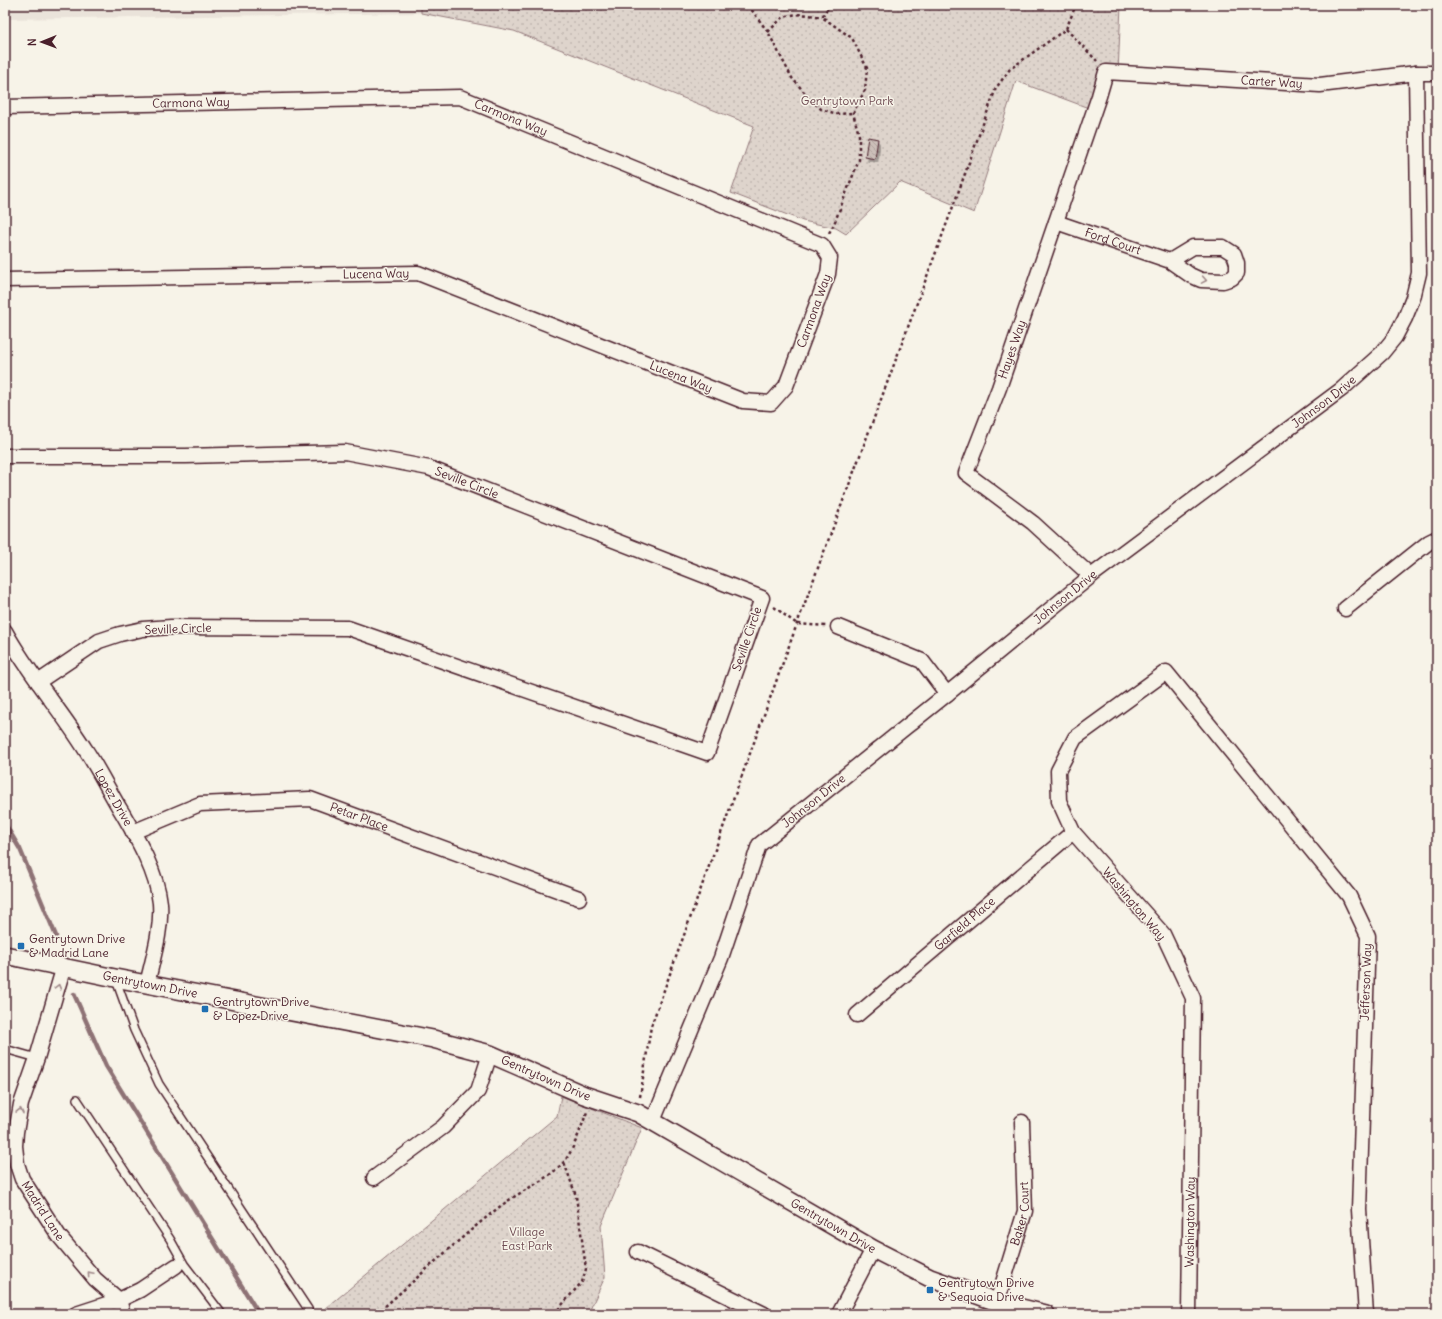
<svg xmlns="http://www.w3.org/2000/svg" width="1442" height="1319" viewBox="0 0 1442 1319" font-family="Delius,sans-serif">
	<defs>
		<pattern id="green-dots" width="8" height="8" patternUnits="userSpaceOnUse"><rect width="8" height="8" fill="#ded4cc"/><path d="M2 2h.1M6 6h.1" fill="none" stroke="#c0b6af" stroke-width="1.8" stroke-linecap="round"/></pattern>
		<pattern id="building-back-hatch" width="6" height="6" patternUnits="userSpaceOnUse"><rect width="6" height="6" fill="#ccbfb9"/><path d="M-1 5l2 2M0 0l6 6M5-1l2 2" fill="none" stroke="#b1a49f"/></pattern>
		<filter id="shadow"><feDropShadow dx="2.5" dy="4.5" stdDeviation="0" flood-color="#0004"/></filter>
	</defs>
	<rect width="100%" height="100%" fill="#f7f3e8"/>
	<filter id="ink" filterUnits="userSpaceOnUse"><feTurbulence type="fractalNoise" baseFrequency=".025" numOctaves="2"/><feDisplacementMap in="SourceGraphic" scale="8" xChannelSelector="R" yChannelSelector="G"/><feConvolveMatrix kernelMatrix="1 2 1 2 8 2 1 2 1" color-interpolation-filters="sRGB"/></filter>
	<g filter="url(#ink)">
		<!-- built -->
		<path fill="#eae3da" d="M5 5H421V13L5 19Z"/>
		<!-- green -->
		<path fill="url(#green-dots)" stroke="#947a7c" d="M421 5H1121L1118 73 1106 72 1094 110 1016 81 974 213 900 182 846 234 836 228 803 221 731 193 754 126 514 31 421 13Z
			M561 1096 642 1128 601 1226 605 1277 588 1314H319L557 1116Z"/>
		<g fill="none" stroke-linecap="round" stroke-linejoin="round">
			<!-- stream -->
			<path stroke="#8e7275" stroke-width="4.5" d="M5 824 20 849 56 936
				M74 994 106 1066 259 1314"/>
		</g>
		<!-- building -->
		<path fill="url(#building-back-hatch)" stroke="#4a1f2b" filter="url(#shadow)" d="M868 137 878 139 875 159 865 157Z"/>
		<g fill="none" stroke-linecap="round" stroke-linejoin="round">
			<!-- service casing -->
			<g stroke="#4a1f2b" stroke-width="10">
				<path id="service" d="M116 980 134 1030 159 1084 308 1309
					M5 1049 37 1058
					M77 1099 170 1239 184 1264
					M180 1265 184 1264 222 1314"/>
			</g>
			<!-- minor casing -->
			<g stroke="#4a1f2b" stroke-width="17">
				<g id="minor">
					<path id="s1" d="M5 107 460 97 822 245 830 258 828 274 786 386 771 403 743 401 418 273 5 280"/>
					<path id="s2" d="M1056 222 1170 261 1190 275 1201 280 1223 281 1232 278 1237 273V263L1234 254 1223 247H1193L1170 261"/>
					<path id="s3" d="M5 456H186L345 452 429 468 762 598 707 753 348 628 171 627 143 629 120 634 99 641 38 682"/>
					<path id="s4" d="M1091 576 1033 523 966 473 999 388 1099 96 1106 72 1320 85 1416 73H1437"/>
					<path d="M1345 609 1429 542 1437 538"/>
					<path d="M838 627 922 661 947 694"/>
					<path id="s5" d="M5 631C28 673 60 709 85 749 99 770 110 793 123 814 138 840 157 873 160 903 162 930 153 958 147 984"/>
					<path id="s6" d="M133 832 200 804 310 799 579 898"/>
					<path id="s7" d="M64 966 37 1058 21 1104 16 1132 15 1146 17 1164 22 1179 59 1236 95 1279 119 1300"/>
					<path id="s8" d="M857 1015 1073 832"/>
					<path id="s9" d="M653 1121 721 958 759 845 947 694 1091 576 1342 389 1382 353 1395 337 1405 318 1413 298 1419 273 1416 73"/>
					<path d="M374 1178 443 1127 478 1091 490 1054"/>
					<path d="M638 1252 764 1314"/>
					<path d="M119 1300 123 1314"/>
					<path id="s10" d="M997 1302 1025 1211 1022 1122"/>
					<path d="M76 1314 119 1300 140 1290 176 1266"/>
					<path d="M839 1314 873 1249"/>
					<path id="s11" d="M1189 1314 1193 998 1163 934 1073 832 1059 801 1058 771 1075 738 1166 672 1349 896 1368 936 1359 1210 1366 1314"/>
				</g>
			</g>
			<!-- tertiary casing -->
			<g stroke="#4a1f2b" stroke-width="20">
				<g id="tertiary">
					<path id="s12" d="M5 955 115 978 433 1039 490 1054 584 1095 638 1113 873 1249 930 1278 997 1302 1046 1314"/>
				</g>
			</g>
			<!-- path -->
			<path stroke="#4a1f2b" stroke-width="2.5" stroke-dasharray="3 3" stroke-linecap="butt" d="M748 5 768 32 792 78 812 101 821 109 837 114 853 113
				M1066 29 1097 61
				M768 32C772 28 776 24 780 20 791 11 809 15 822 17
				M829 233 834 224 859 160V135L853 113 865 90 867 68 852 38 822 17 830 5
				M774 607 797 624 826 626
				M640 1097 651 1026 797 624 954 204 996 88 1010 69 1066 29 1076 5
				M376 1314C418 1278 458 1239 502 1205 521 1191 543 1182 560 1166 572 1156 581 1127 587 1112
				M554 1314 582 1282 586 1269 576 1196 564 1162"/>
			<!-- service -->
			<use href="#service" stroke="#f7f3e8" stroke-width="7"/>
			<!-- minor -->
			<use href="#minor" stroke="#f7f3e8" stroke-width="14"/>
			<!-- tertiary -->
			<use href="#tertiary" stroke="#f7f3e8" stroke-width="17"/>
		</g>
		<!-- one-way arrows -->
		<defs><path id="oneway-chevron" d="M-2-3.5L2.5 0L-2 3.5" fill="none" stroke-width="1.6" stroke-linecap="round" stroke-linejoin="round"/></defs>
		<g stroke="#a0898a">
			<use href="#oneway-chevron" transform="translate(1204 280) rotate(10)"/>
			<use href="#oneway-chevron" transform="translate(58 987) rotate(-75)"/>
			<use href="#oneway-chevron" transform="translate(20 1111) rotate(-78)"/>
			<use href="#oneway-chevron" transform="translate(90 1274) rotate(-131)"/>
		</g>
	</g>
	<!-- markers -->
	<g fill="#1f6fb2" stroke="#f7f3e8" stroke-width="1.5">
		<rect x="17" y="942" width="8" height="8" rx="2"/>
		<rect x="201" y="1005" width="8" height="8" rx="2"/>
		<rect x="926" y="1286" width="8" height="8" rx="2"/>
	</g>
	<g text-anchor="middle" stroke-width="3" stroke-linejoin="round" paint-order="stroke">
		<!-- street labels -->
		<g font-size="12" fill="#4a1f2b" stroke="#f7f3e8">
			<text dy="4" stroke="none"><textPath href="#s4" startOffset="753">Carter Way</textPath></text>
			<text dy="4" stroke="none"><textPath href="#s1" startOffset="186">Carmona Way</textPath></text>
			<text dy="4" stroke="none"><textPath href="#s1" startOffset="510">Carmona Way</textPath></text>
			<text dy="4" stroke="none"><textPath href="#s2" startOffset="60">Ford Court</textPath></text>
			<text transform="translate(376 274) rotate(-1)" y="4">Lucena Way</text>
			<text transform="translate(814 311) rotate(-70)" y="4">Carmona Way</text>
			<text dy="4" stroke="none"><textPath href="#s4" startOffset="294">Hayes Way</textPath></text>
			<text transform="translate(681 377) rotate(22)" y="4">Lucena Way</text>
			<text dy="4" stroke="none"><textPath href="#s9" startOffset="1014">Johnson Drive</textPath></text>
			<text dy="4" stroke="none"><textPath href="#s3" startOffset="466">Seville Circle</textPath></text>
			<text dy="4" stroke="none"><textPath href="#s9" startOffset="690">Johnson Drive</textPath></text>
			<text transform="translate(178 629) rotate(-2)" y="4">Seville Circle</text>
			<text transform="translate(747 639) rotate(-71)" y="4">Seville Circle</text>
			<text dy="4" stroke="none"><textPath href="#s5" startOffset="199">Lopez Drive</textPath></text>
			<text dy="4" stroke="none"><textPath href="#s9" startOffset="366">Johnson Drive</textPath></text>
			<text dy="4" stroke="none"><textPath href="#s6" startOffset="235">Petar Place</textPath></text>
			<text transform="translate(1134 904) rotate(50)" y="4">Washington Way</text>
			<text dy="4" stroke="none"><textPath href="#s8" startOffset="141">Garfield Place</textPath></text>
			<text transform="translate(1366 982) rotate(-88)" y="4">Jefferson Way</text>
			<text dy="4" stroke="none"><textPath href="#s12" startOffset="148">Gentrytown Drive</textPath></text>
			<text dy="4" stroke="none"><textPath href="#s12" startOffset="556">Gentrytown Drive</textPath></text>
			<text dy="4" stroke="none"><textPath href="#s7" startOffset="259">Madrid Lane</textPath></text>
			<text dy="4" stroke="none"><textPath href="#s10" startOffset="92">Baker Court</textPath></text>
			<text dy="4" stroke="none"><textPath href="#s11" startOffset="92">Washington Way</textPath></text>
			<text dy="4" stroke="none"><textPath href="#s12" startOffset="880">Gentrytown Drive</textPath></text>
		</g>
		<!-- park labels -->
		<g font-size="12" fill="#6f4c53" stroke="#f7f3e8">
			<text x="847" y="105">Gentrytown Park</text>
			<text x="527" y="1236">Village<tspan x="527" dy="14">East Park</tspan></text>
		</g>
		<!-- poi labels -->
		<g font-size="12" fill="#4a1f2b" stroke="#f7f3e8" text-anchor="start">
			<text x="29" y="943">Gentrytown Drive<tspan x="29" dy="14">&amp; Madrid Lane</tspan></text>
			<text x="213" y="1006">Gentrytown Drive<tspan x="213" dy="14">&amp; Lopez Drive</tspan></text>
			<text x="938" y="1287">Gentrytown Drive<tspan x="938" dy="14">&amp; Sequoia Drive</tspan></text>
		</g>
	</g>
	<!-- margin -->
	<rect width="1442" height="1319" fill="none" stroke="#f7f3e8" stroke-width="20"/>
	<rect x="10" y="10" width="1422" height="1299" fill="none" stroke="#4a1f2b" stroke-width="1.5" filter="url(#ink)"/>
	<!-- north arrow -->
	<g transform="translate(42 42) rotate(269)" stroke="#f7f3e8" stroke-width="3" paint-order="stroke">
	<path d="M0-3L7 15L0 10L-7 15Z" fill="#4a1f2b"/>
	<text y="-6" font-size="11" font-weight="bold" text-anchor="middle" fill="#4a1f2b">N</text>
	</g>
</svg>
